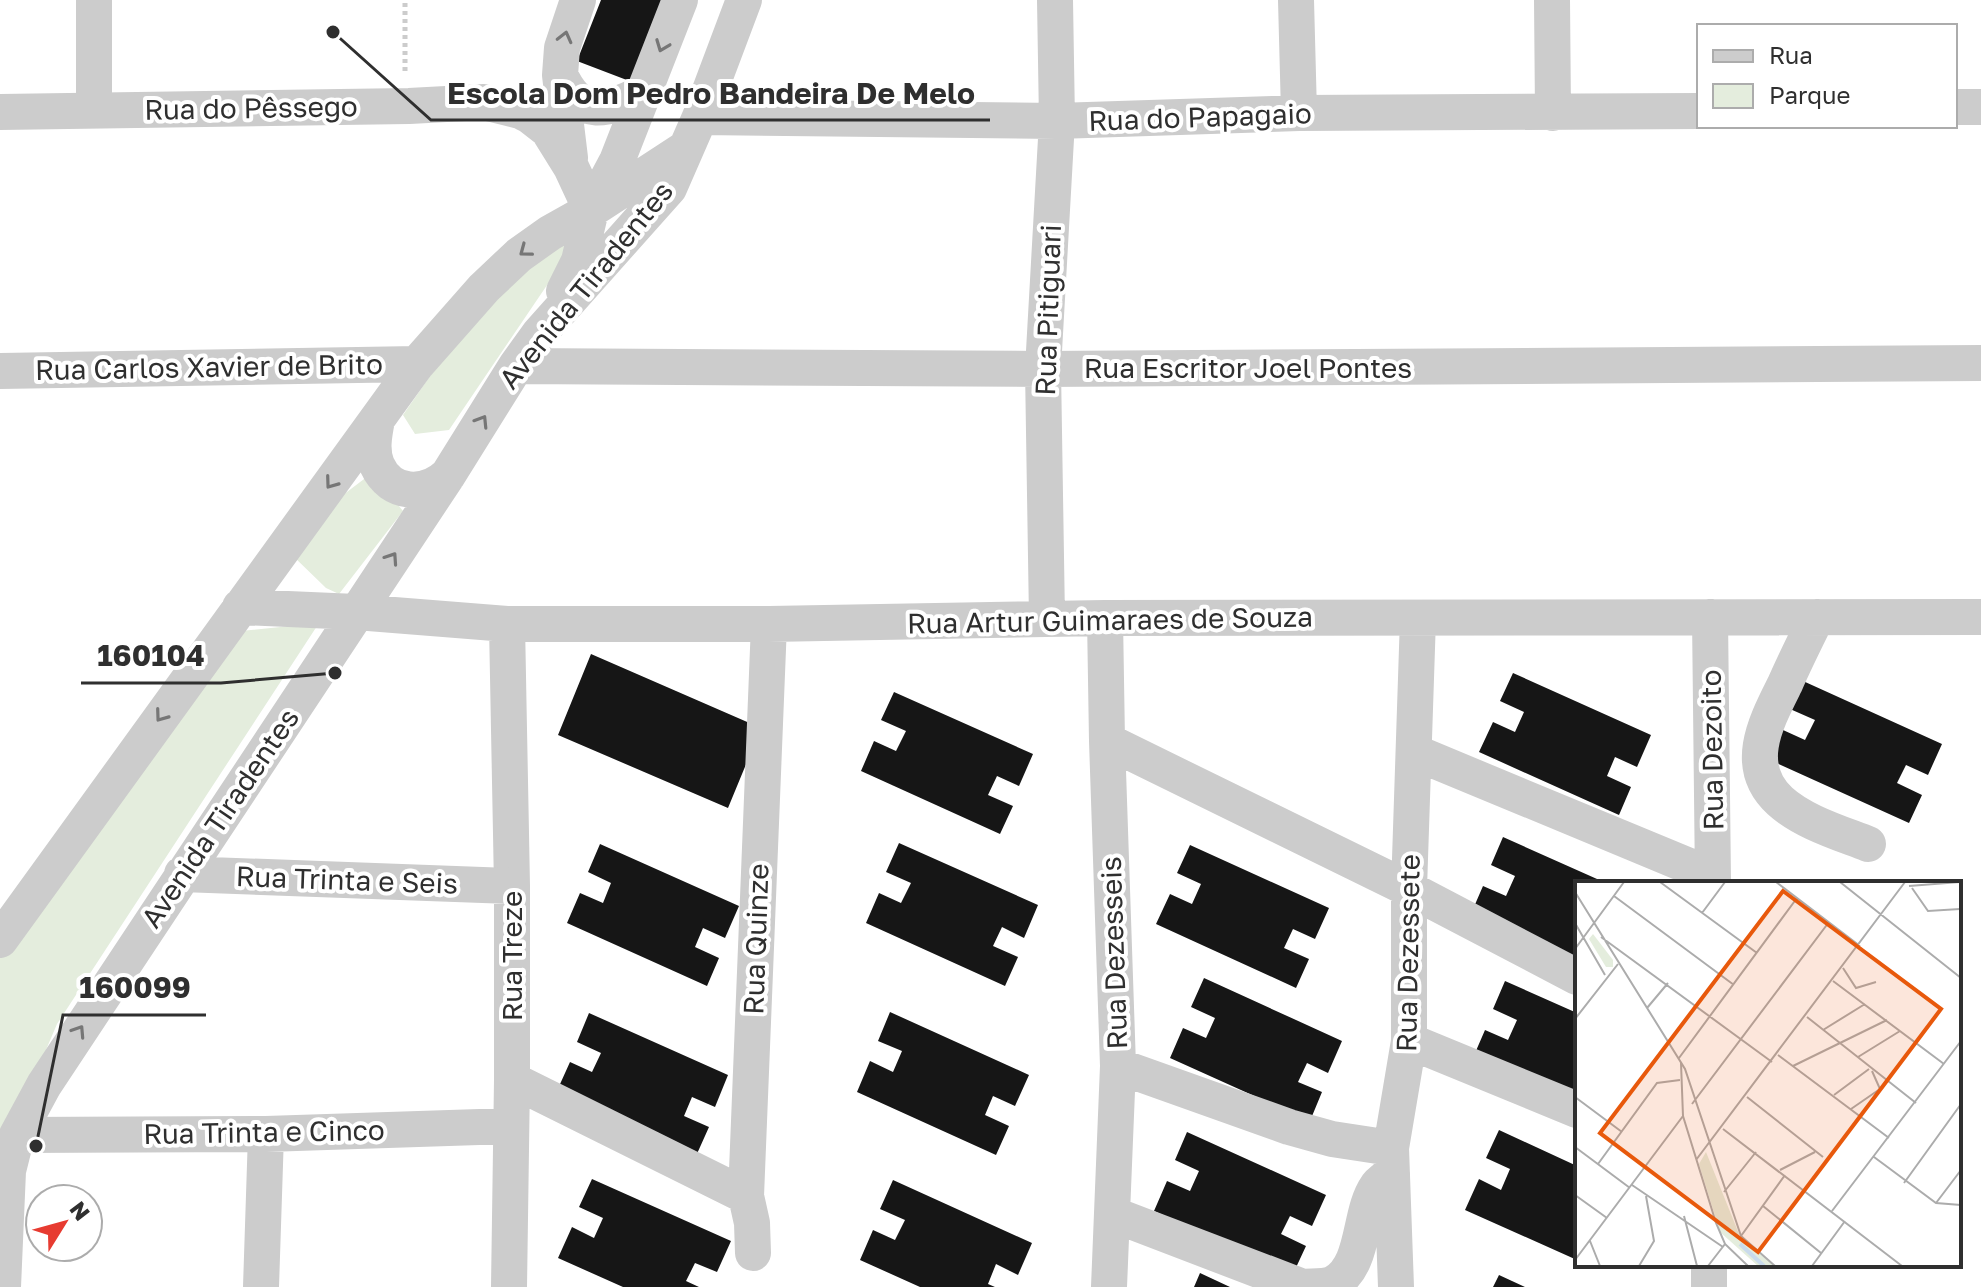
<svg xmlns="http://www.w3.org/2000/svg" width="1981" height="1287" viewBox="0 0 1981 1287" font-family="'Golos Text',sans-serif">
	<rect width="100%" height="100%" fill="#fff"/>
	<!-- green -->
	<path fill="#e4eddd" d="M585 229 449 430 415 434 403 415 503 271Z
		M372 473 403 511 339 594 326 588 292 555 339 498Z
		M319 623 57 1024 3 1151 0 1287V957L231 632Z"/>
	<!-- building -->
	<path fill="#161616" d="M601 0H663L632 82 577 61Z
		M591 654 761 728 728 808 558 735Z
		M1513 673 1651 735 1637 767 1615 757 1607 776 1631 787 1619 815 1479 752 1493 722 1515 732 1524 712 1500 701Z
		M1803 681 1942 744 1928 775 1906 765 1897 783 1922 795 1909 823 1770 760 1783 730 1805 740 1815 720 1790 709Z
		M894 692 1033 754 1019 786 997 776 988 795 1013 806 1000 834 861 771 874 741 896 751 906 731 881 720Z
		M1503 837 1606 883H1577V964L1470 916 1483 886 1506 896 1515 876 1491 865Z
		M899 843 1038 905 1024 938 1002 927 993 946 1018 957 1005 986 866 923 879 893 901 903 911 883 886 872Z
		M600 844 739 906 725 938 703 928 695 947 719 958 707 986 567 923 580 893 603 903 611 883 588 872Z
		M1190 845 1329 908 1315 939 1293 929 1284 948 1309 959 1296 988 1156 924 1170 894 1192 904 1201 884 1177 873Z
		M1204 978 1342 1041 1328 1073 1307 1063 1298 1082 1322 1092 1310 1121 1170 1058 1183 1028 1206 1038 1215 1018 1191 1007Z
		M1505 981 1577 1013V1108L1472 1060 1485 1030 1508 1040 1517 1020 1493 1009Z
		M890 1012 1029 1075 1015 1106 993 1096 985 1115 1009 1126 996 1155 857 1092 870 1061 893 1072 902 1051 878 1041Z
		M589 1013 728 1075 715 1107 692 1097 684 1116 709 1127 696 1156 556 1093 570 1062 592 1072 601 1053 577 1042Z
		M1499 1130 1577 1166V1260L1465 1210 1479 1179 1501 1190 1510 1169 1486 1158Z
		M1187 1132 1326 1195 1312 1226 1290 1216 1281 1234 1306 1246 1293 1274 1154 1211 1167 1181 1190 1191 1199 1171 1175 1160Z
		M592 1179 731 1241 717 1272 695 1263 686 1281 699 1287H623L558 1258 572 1227 594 1238 603 1218 579 1207Z
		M893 1180 1032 1243 1018 1275 996 1264 988 1284 995 1287H920L860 1260 873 1230 895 1240 905 1220 880 1209Z
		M1200 1273 1230 1287H1194Z
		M1499 1275 1525 1287H1493Z"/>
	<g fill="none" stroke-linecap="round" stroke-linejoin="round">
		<!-- path -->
		<path stroke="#ccc" stroke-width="5" stroke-dasharray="4 4" stroke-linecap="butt" d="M405 71V0"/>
		<!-- minor -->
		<path stroke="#ccc" stroke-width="36" d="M94 0V110
			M1296 0 1299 113
			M1552 0 1553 113
			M560 75C582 121 606 110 645 92
			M1955 107H1981
			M0 112 409 106 484 102 520 111 530 116 548 130 571 167 591 210
			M700 117 1057 121 1299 113 1699 111
			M570 158 560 75 562 48 578 0
			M564 291 579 261 591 210 617 161 680 0
			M516 366 1043 369 1981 363
			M0 371 417 364
			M377 420C374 435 371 451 377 465 391 496 425 496 448 475
			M240 607 356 612 507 624H769L1105 618 1981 617
			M1710 617 1713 883
			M1817 617C1806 639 1795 661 1785 684 1766 722 1742 766 1780 801 1803 822 1840 833 1868 844
			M1105 618 1107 741 1118 1066 1109 1287
			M1047 619 1043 369 1057 121 1055 0
			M507 624 512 886V1080L509 1287
			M1107 741 1409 889 1577 977
			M1414 752 1713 876
			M182 874 512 886
			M0 940 417 364 484 288 519 255 550 233 591 210 686 148
			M1409 1041 1577 1110
			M1118 1066 1289 1127 1332 1139 1391 1148
			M512 1080 746 1196
			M17 1135 266 1134 511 1126
			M1112 1214 1303 1287C1312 1286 1326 1287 1334 1283 1366 1265 1358 1213 1377 1186 1381 1181 1387 1177 1392 1174
			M753 1253 752 1223 746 1196 769 624
			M1709 1265V1287
			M3 1287 8 1171 17 1135 44 1085 448 475 516 366 539 334 669 188 700 117 744 0
			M261 1287 266 1134
			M1396 1287 1391 1148 1409 1041V889L1418 618"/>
	</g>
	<!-- one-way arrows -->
	<defs><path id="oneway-chevron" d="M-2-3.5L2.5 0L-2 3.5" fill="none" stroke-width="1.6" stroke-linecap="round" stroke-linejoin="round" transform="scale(2)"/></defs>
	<g stroke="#767676">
		<use href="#oneway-chevron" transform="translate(565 37) rotate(-76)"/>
		<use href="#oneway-chevron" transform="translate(662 46) rotate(111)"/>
		<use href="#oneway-chevron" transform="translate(525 251) rotate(143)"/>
		<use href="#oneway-chevron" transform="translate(482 421) rotate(-58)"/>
		<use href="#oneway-chevron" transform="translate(331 483) rotate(126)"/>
		<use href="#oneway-chevron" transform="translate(392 558) rotate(-56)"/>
		<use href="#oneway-chevron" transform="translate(161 716) rotate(126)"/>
		<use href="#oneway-chevron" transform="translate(79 1031) rotate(-57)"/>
	</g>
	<g text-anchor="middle" stroke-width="8" stroke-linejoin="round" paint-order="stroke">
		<!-- street labels -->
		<g font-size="28" fill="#2f2f2f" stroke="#fff">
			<text transform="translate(251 108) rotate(-1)" y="10">Rua do Pêssego</text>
			<text transform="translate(1200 117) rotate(-2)" y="10">Rua do Papagaio</text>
			<text transform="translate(586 285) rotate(-51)" y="10">Avenida Tiradentes</text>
			<text transform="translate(1048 310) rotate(-88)" y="10">Rua Pitiguari</text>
			<text transform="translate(209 367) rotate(-1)" y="10">Rua Carlos Xavier de Brito</text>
			<text x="1248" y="378">Rua Escritor Joel Pontes</text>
			<text transform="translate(1110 620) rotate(-1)" y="10">Rua Artur Guimaraes de Souza</text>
			<text transform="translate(1712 750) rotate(-91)" y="10">Rua Dezoito</text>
			<text transform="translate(220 818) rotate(-56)" y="10">Avenida Tiradentes</text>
			<text transform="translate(347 880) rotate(2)" y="10">Rua Trinta e Seis</text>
			<text transform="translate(756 939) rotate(-88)" y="10">Rua Quinze</text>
			<text transform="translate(1114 953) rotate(-92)" y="10">Rua Dezesseis</text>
			<text transform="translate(1408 953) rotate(-89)" y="10">Rua Dezessete</text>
			<text transform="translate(512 956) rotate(-90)" y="10">Rua Treze</text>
			<text transform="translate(264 1132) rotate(-1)" y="10">Rua Trinta e Cinco</text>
		</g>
	</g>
	<!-- overview -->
	<g transform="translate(1575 881)">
		<rect width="386" height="386" fill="#fff"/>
		<path d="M18 53 38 79V86H31L14 58ZM131 271 166 358 200 385H183L145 351 124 283Z" fill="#e4eddd"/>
		<path fill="none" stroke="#c9daec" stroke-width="4" d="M165 363 189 385"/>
		<path fill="none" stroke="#acacac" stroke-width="2" d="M85 1 182 72M201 1 285 65M265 1 386 97M334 5 385 1M337 7 353 30 385 28M0 11 110 188 166 355 200 385M39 15 159 104M127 32 150 1M0 42 30 94M26 56 197 181M0 68 49 1M268 87 281 107 301 101M258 100 369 183M72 127 93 102M232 136 341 222M0 138 43 83M248 149 290 123M203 174 314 257M283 176 325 150M104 177 222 17M106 182 108 235 141 342 150 363 173 385M218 185 312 139M259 214 294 188M0 216 47 251M172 216 248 276M117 223 254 41M276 228 305 208 297 190M148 248 327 385M0 266 55 307M299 276 361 322 386 324M121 279 330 1M23 283 82 202 105 199M205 289 240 271M329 302 386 223M57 304 148 366M149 311 181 271M0 314 32 337M361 322 386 289M188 325 246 372M257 330 386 160M109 335 122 385M166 355 210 294M15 360 25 385M0 379 108 235M64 385 79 360 71 315M133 385 150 363M237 385 270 340"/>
		<path fill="#e8590c" fill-opacity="0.15" stroke="#e8590c" stroke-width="4" d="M208 10 366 128 183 371 25 252Z"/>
		<rect width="386" height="386" fill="none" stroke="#2f2f2f" stroke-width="4"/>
	</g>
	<!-- callouts -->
	<path fill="none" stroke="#2f2f2f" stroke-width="3" d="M333 32L431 120H990M335 673L221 683H81M36 1146L63 1015H206"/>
	<g fill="#2f2f2f" stroke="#fff" stroke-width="3">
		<circle cx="333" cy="32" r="8"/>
		<circle cx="335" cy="673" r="8"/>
		<circle cx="36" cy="1146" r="8"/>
	</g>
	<g font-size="30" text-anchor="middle" font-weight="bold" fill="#2f2f2f" stroke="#fff" stroke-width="8" stroke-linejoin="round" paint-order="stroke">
		<text x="711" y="104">Escola Dom Pedro Bandeira De Melo</text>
		<text x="151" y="666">160104</text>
		<text x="135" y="998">160099</text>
	</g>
	<!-- legend -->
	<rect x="1697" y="24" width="260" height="104" fill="#ffffff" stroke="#acacac" stroke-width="2"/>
	<rect x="1713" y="50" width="40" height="12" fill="#cccccc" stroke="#acacac" stroke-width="2"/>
	<text x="1769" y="64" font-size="24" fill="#2f2f2f">Rua</text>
	<rect x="1713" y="84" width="40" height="24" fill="#e4eddd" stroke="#acacac" stroke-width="2"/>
	<text x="1769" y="104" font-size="24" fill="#2f2f2f">Parque</text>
	<!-- north arrow -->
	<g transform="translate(64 1223) rotate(53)"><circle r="38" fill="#ffffff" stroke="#acacac" stroke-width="2"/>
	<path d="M0-6L14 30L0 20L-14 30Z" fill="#e73b31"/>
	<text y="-12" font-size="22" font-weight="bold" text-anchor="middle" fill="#2f2f2f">N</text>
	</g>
</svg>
